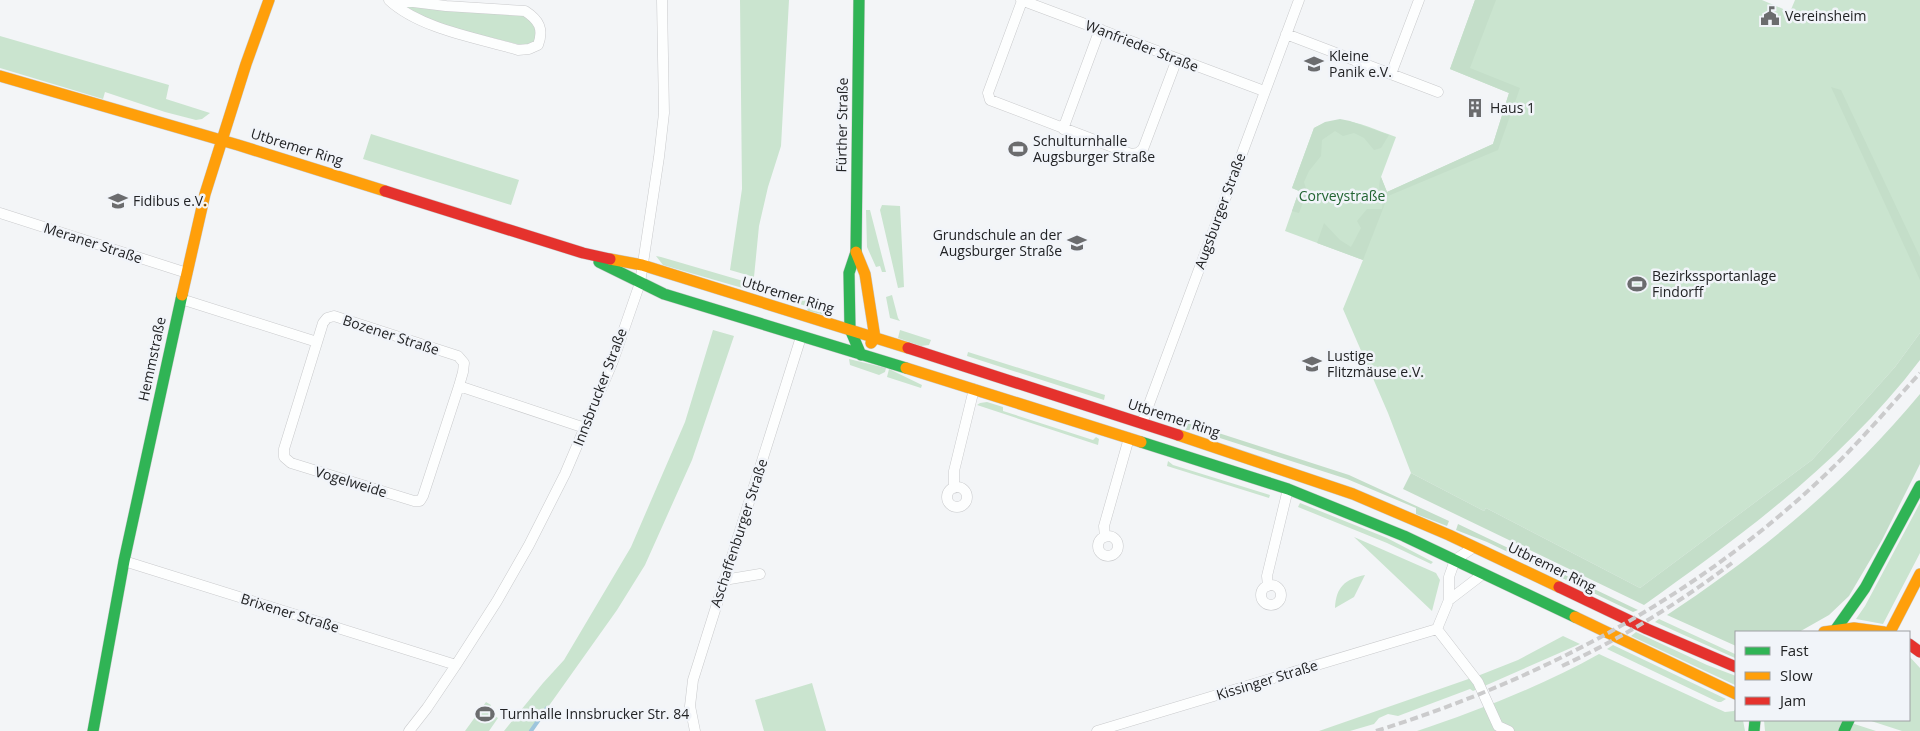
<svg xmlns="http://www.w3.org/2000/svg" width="1920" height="731" viewBox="0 0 1920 731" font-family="'Open Sans',sans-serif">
	<rect width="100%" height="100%" fill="#f3f5f7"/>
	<!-- green -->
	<path fill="#cae4cf" d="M740 0H789L781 146 768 187 759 226 754 277 730 270 742 189Z
		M1475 0H1762L1790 12 1795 0H1920V333L1895 367 1812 460 1640 588 1486 508 1484 511 1411 473 1388 413 1343 309 1363 260 1285 231 1299 191 1292 188 1314 128C1344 112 1367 127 1396 137L1381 177 1387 192 1493 144 1509 93 1450 69Z
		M402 4 527 15 538 31 536 40 531 45H521L453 28 414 14Z
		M0 36 169 85 166 99 210 113 202 119 196 120 165 112 105 92 103 99 0 68Z
		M371 134 519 180 511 205 363 159Z
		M882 205 900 206 904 287 898 288 880 210Z
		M866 210H870L886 272H882L880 266 876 267 867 247Z
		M656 256 661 257 750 283 747 289 739 287 663 265Z
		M757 285 832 309V312L822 314 808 311 806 306 756 290Z
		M892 295 898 318 900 321 890 318 886 297Z
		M713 330 734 336 692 460 645 565 617 610 531 731H504L543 683 564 660 631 547 685 422Z
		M900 330 931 340 929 345 921 346 898 338Z
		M968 352 1105 395 1104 400 967 356Z
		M849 359 886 368 885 372 879 375 850 365Z
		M889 369 922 385 921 388 887 377Z
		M987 402 1003 407V411L1093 440 1096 437 1099 439 1098 445 977 405 980 403Z
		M1168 461 1173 465 1270 495 1269 498 1167 466Z
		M1300 503 1387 538 1433 562 1431 564 1387 543 1298 507Z
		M1920 503V553L1883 624 1856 619 1865 606Z
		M1354 537 1436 573 1440 580 1432 611Z
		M1365 575 1354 597 1335 608C1336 587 1345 579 1365 575Z
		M1659 619 1735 654V658L1655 622Z
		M1636 632 1707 665 1736 676 1735 685 1631 636Z
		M1563 636 1580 644 1473 691 1470 689 1398 716 1388 714 1379 718 1374 724 1350 731H1319L1480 675 1518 660Z
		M1613 645 1726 699 1721 702H1718L1607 649Z
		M1599 654 1725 712 1734 711 1736 708V720H1743L1745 731H1417C1477 711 1544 685 1599 654Z
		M1909 656 1920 668V731H1902L1868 720H1909Z
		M812 683 826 731H764L755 700Z
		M486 702 491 705 487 711 498 718 489 731H465Z
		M1764 720H1842L1876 731H1765Z"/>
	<!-- forest -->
	<path fill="#c4dec9" d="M1475 0H1496L1470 68 1520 88 1498 150 1388 196 1363 260 1317 243 1324 223 1340 240 1351 247 1361 228 1357 221 1367 209H1382C1384 197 1376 191 1381 177L1387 192 1493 144 1509 93 1450 69Z
		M1831 87 1841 90 1920 257V280Z
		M1340 119 1350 121 1389 135 1381 148 1374 150 1364 138 1354 133 1343 136 1335 131 1322 140 1321 156 1309 171 1304 182 1307 192 1299 213 1292 211 1299 191 1292 188 1314 128 1325 122Z
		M1920 333V360C1844 460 1745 533 1644 605L1403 489 1411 473 1484 511 1486 508 1640 588 1812 460 1895 367Z
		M1920 394V464L1882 540 1849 596 1829 615 1799 632H1736V646L1667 615C1761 553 1848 481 1920 394Z
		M1169 417 1349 475 1449 521 1447 526 1416 514V508L1347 479 1195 430H1187L1168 421Z
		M1458 524 1638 610 1633 612 1487 542 1456 530Z"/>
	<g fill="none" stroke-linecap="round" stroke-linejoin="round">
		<!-- stream -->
		<path stroke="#9dc5dc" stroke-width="4" d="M531 731 547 708"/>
		<!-- street casing -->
		<g stroke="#c9cacc" stroke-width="11">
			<path id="street" d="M389 0C420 29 478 38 518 50L529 49 538 45C544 29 539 20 525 11L446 6 397 0
				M1021 0 1264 91
				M1022 1 988 93 990 100 1131 154 1138 153 1143 149 1177 59
				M1286 34 1438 92
				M1391 74 1419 0
				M1063 129 1100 29
				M0 213 187 273
				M181 299 317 342
				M334 316 458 356 464 363 463 372 459 386 423 496 420 501H414L291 463 284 457V449L323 323 327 318Z
				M459 386 585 428
				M1142 423 1299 0
				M947 497a10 10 0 1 1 20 0a10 10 0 1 1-20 0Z
				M954 488V471L974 389
				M1098 546a10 10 0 1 1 20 0a10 10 0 1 1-20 0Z
				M1105 537 1104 526 1129 438
				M124 561 456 665
				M724 580 760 574
				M1261 595a10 10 0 1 1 20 0a10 10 0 1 1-20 0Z
				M1268 586 1267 576 1288 489
				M1449 600 1483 574
				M1437 629 1478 682 1498 726
				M1437 629 1449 600V577L1455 560 1474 547
				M1498 726 1509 731
				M409 731 427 708 456 665 497 601 529 545 565 474 613 361 640 283 659 157 664 113 662 0
				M695 731 690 706 693 680 801 337
				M1097 731 1437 629"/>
		</g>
		<!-- fast casing -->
		<g stroke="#c9cacc" stroke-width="12">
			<path id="fast" d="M859 0 856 252 849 273 850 329 861 355
				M599 262 664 294 906 368
				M1141 442 1288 489 1404 536 1575 617
				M1836 629 1865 588 1920 486
				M93 731 124 561 182 295
				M1754 731 1755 720
				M1844 731 1849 720"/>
		</g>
		<!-- slow casing -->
		<g stroke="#c9cacc" stroke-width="12">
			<path id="slow" d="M0 76 238 145 385 191
				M856 252 865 274 875 338 871 343
				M610 259 642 265 908 348
				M182 295 205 194 246 64 269 0
				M906 368 1141 442
				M1178 435 1353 494 1449 535 1559 587
				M1575 617 1736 694
				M1824 632 1854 628 1884 632
				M1890 632 1920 574"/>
		</g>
		<!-- jam casing -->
		<g stroke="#c9cacc" stroke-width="12">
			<path id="jam" d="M385 191 583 253 610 259
				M908 348 1178 435
				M1559 587 1647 629 1736 667
				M1909 644 1920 652"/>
		</g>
		<!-- street -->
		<use href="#street" stroke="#fdfefe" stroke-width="10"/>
		<!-- fast -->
		<use href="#fast" stroke="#30b455" stroke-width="11"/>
		<!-- slow -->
		<use href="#slow" stroke="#ff9f0a" stroke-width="11"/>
		<!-- jam -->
		<use href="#jam" stroke="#e5322d" stroke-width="11"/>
		<!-- rail -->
		<path stroke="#cbcbcc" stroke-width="4" stroke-dasharray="8 4" stroke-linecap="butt" d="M1562 666C1622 638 1679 603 1732 563
			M1376 731C1543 679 1698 596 1825 475 1859 443 1889 407 1920 373"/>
	</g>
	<!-- icons -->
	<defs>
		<g id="civic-bare" transform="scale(1.5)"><path d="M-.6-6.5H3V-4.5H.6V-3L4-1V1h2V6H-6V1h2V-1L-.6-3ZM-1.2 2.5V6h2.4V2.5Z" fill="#6b6c6e" stroke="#f1f4f9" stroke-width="2.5" paint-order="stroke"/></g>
		<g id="school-bare" transform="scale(1.5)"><path d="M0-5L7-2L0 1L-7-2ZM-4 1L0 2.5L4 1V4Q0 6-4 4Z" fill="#6b6c6e" stroke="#f1f4f9" stroke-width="2.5" paint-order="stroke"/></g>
		<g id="building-bare" transform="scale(1.5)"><path d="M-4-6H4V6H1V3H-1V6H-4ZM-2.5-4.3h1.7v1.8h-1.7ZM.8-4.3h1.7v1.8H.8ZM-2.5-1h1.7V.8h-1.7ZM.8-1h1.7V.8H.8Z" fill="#6b6c6e" stroke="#f1f4f9" stroke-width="2.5" paint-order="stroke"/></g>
		<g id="stadium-bare" transform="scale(1.5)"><path d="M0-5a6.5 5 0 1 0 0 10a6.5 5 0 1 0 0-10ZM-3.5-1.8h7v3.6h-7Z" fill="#6b6c6e" stroke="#f1f4f9" stroke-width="2.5" paint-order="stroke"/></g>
	</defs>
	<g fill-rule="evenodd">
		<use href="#civic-bare" x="1770" y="16"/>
		<use href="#school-bare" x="1314" y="64"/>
		<use href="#building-bare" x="1475" y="108"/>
		<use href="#stadium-bare" x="1018" y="149"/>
		<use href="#school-bare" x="118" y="201"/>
		<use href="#school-bare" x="1077" y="243"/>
		<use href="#stadium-bare" x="1637" y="284"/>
		<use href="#school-bare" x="1312" y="364"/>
		<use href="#stadium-bare" x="485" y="714"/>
	</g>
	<g text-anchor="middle" stroke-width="5" stroke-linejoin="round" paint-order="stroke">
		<!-- poi labels -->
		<g font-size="14" fill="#222325" stroke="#f1f4f9" text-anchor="start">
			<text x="1785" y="21">Vereinsheim</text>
			<text x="1329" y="61">Kleine<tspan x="1329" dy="16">Panik e.V.</tspan></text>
			<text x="1490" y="113">Haus 1</text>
			<text x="1033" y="146">Schulturnhalle<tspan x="1033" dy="16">Augsburger Straße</tspan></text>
			<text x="133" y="206">Fidibus e.V.</text>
			<text x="1062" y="240" text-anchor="end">Grundschule an der<tspan x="1062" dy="16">Augsburger Straße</tspan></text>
			<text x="1652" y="281">Bezirkssportanlage<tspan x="1652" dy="16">Findorff</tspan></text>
			<text x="1327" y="361">Lustige<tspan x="1327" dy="16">Flitzmäuse e.V.</tspan></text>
			<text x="500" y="719">Turnhalle Innsbrucker Str. 84</text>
		</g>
		<!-- street labels -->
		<g font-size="14" fill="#222325" stroke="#f1f4f9">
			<text transform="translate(1142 46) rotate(21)" y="5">Wanfrieder Straße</text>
			<text transform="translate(842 125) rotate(-89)" y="5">Fürther Straße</text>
			<text transform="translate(297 147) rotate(17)" y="5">Utbremer Ring</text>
			<text transform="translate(1220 211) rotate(-70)" y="5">Augsburger Straße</text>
			<text transform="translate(93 243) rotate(18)" y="5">Meraner Straße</text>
			<text transform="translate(788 295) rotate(17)" y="5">Utbremer Ring</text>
			<text transform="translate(391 335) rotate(18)" y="5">Bozener Straße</text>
			<text transform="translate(152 359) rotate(-78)" y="5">Hemmstraße</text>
			<text transform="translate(600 387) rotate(-69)" y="5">Innsbrucker Straße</text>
			<text transform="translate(1174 418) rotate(18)" y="5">Utbremer Ring</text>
			<text transform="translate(351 482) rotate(17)" y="5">Vogelweide</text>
			<text transform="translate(739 533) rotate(-72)" y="5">Aschaffenburger Straße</text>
			<text transform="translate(1552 567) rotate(26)" y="5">Utbremer Ring</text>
			<text transform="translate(290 613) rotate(17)" y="5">Brixener Straße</text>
			<text transform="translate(1267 680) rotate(-17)" y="5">Kissinger Straße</text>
		</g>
		<!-- park labels -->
		<g font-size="14" fill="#226432" stroke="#f1f4f9">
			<text x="1342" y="201">Corveystraße</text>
		</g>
	</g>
	<!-- legend -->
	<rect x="1735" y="631" width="175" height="90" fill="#f1f4f9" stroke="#9ea0a4"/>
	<rect x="1745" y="647" width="25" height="8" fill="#30b455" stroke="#9ea0a4"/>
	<text x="1780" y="656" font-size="15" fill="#222325">Fast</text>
	<rect x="1745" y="672" width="25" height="8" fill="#ff9f0a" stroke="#9ea0a4"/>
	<text x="1780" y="681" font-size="15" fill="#222325">Slow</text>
	<rect x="1745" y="697" width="25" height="8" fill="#e5322d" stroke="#9ea0a4"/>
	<text x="1780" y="706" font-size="15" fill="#222325">Jam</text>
</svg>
